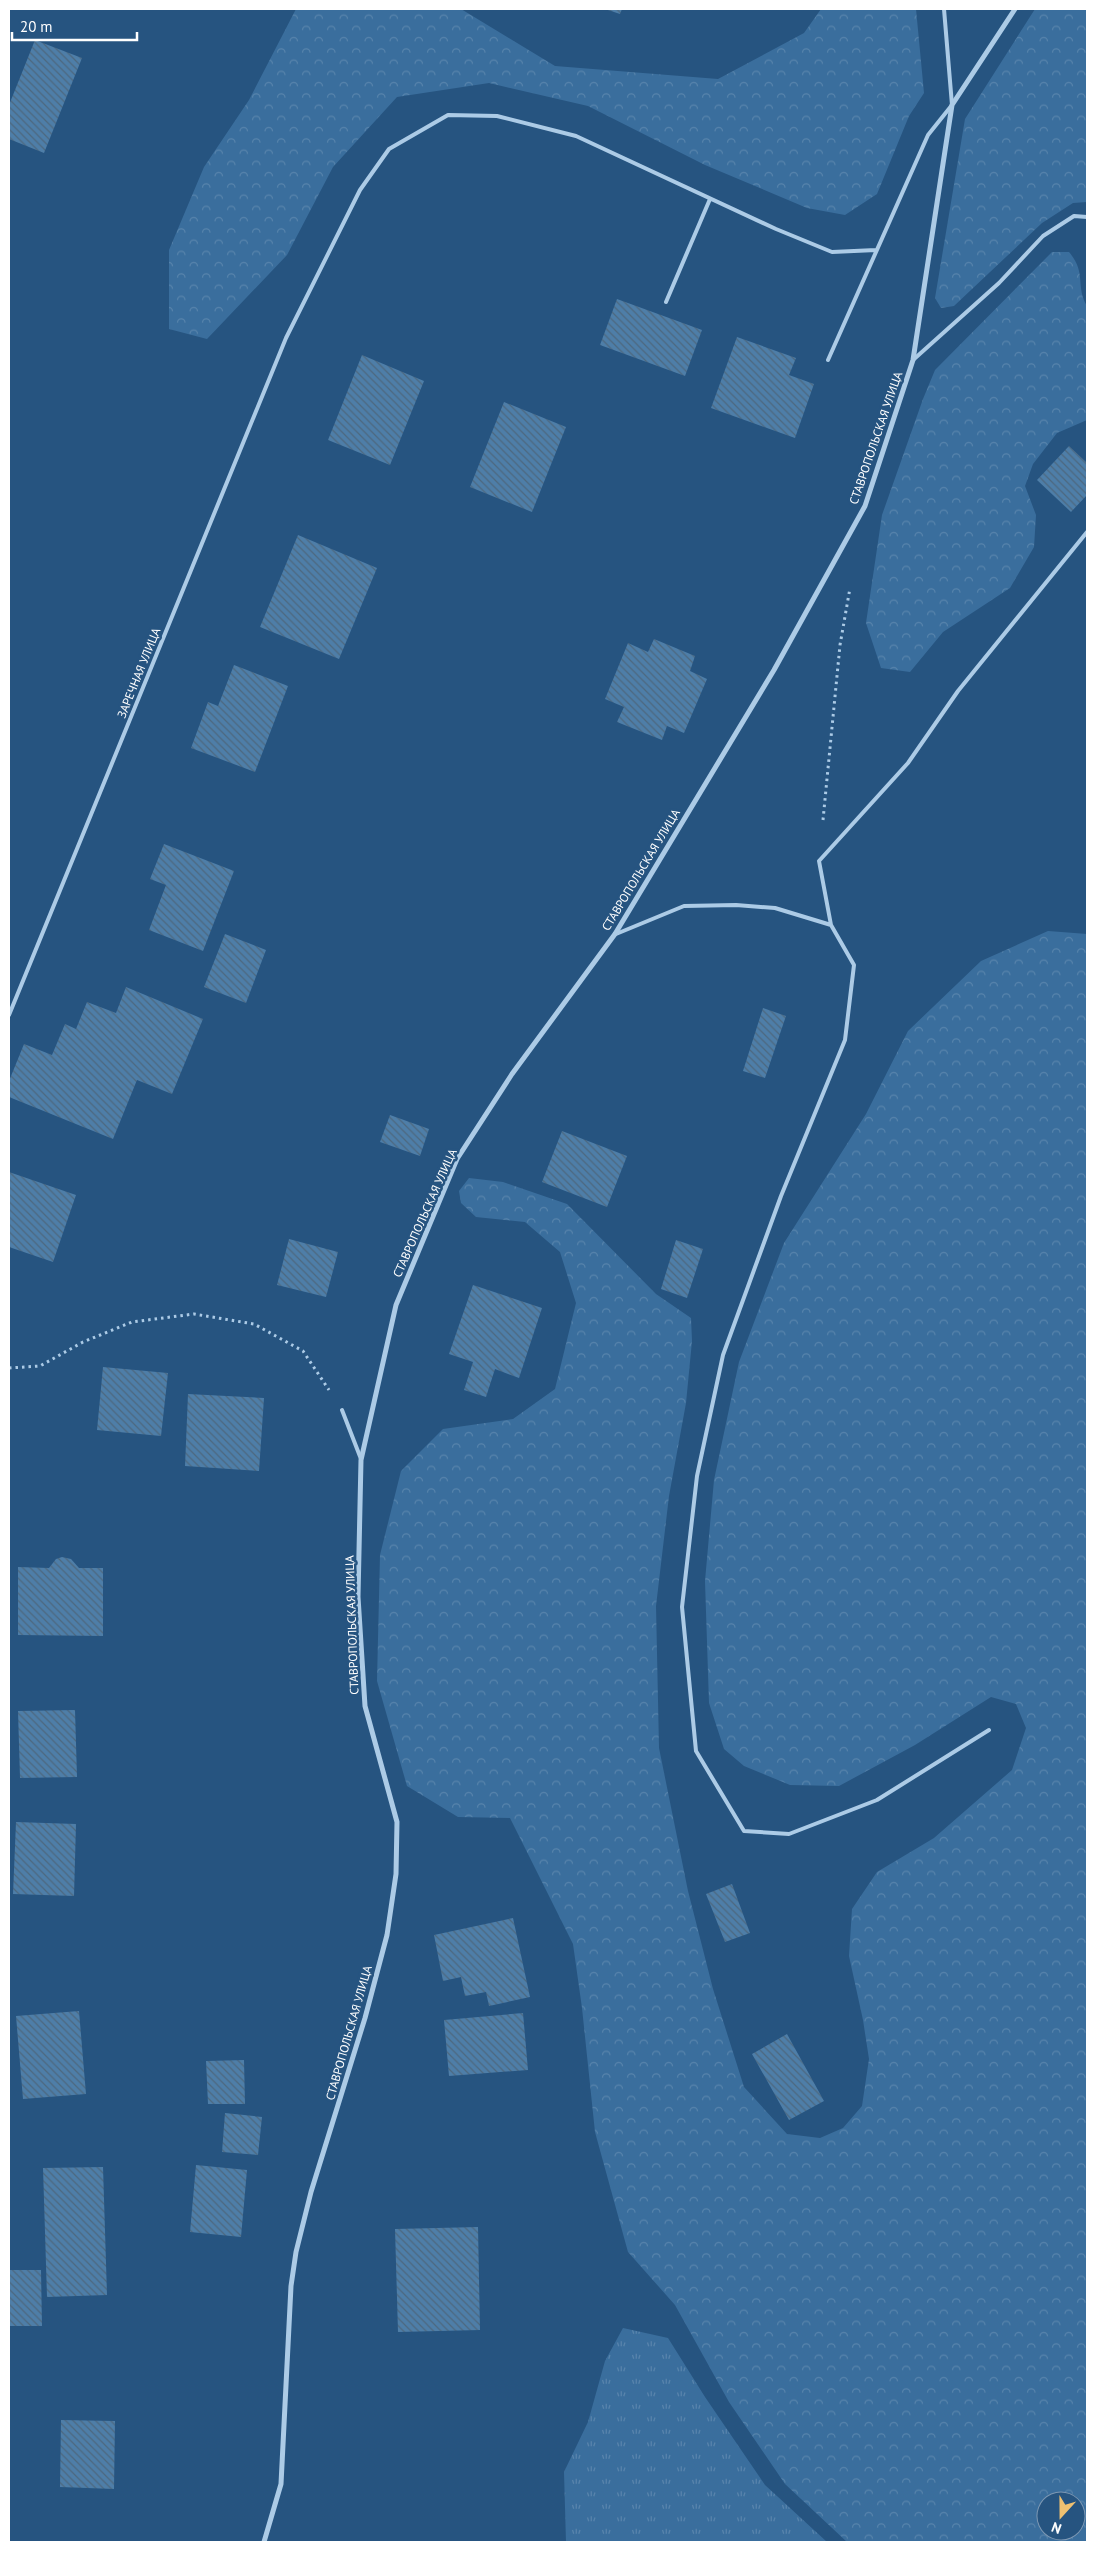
<svg xmlns="http://www.w3.org/2000/svg" width="1096" height="2551" viewBox="0 0 1096 2551" font-family="'PT Sans',sans-serif">
	<defs>
		<pattern id="grass-tufts" width="24" height="20" patternUnits="userSpaceOnUse" patternTransform="scale(1.25)"><rect width="24" height="20" fill="#3a6e9d"/><path d="M3 7l-1-3M5 7V3M7 7l1-3M15 17l-1-3M17 17v-4M19 17l1-3" fill="none" stroke="#5884ac"/></pattern>
		<pattern id="forest-crowns" width="20" height="18" patternUnits="userSpaceOnUse" patternTransform="scale(1.25)"><rect width="20" height="18" fill="#3a6e9d"/><path d="M2 6a3 3 0 1 1 6 0M12 15a3 3 0 1 1 6 0" fill="none" stroke="#5884ac"/></pattern>
		<pattern id="building-back-hatch" width="6" height="6" patternUnits="userSpaceOnUse" patternTransform="scale(1.25)"><rect width="6" height="6" fill="#4e7ea8"/><path d="M-1 5l2 2M0 0l6 6M5-1l2 2" fill="none" stroke="#4d687f"/></pattern>
	</defs>
	<rect width="100%" height="100%" fill="#265480"/>
	<!-- grass -->
	<path fill="url(#grass-tufts)" d="M623 2328 668 2338 705 2397 765 2485 827 2542H566L564 2472 588 2422 605 2361Z"/>
	<!-- forest -->
	<path fill="url(#forest-crowns)" fill-rule="evenodd" d="M296 9H461L555 66 718 79 804 33 821 9H916L924 93 909 116 877 194 845 215 807 208 705 165 588 106 489 83 397 97 333 167 287 255 207 339 169 329V250L204 167 249 100Z
		M1035 9H1087V202L1073 203 1042 223 954 306 941 308 935 298 965 119Z
		M1052 252H1069C1087 273 1075 286 1087 306V420L1057 433 1033 464 1025 486 1036 515 1034 547 1010 588 943 632 910 672 881 668 866 623 882 515 923 399 935 370Z
		M1048 931 1087 934V2542H847L785 2484 729 2402 675 2305 628 2252 595 2132 582 2008 573 1944 510 1818 458 1817 407 1786 377 1681 380 1555 401 1471 443 1429 513 1419 555 1389 576 1303 560 1252 525 1222 476 1217 461 1203 459 1191 469 1178 503 1182 567 1204 656 1294 691 1318 692 1341 686 1403 669 1496 656 1606 659 1748 688 1891 713 1989 744 2087 787 2134 820 2138 843 2128 862 2106 869 2059 863 2020 849 1956 852 1909 877 1872 934 1838 1012 1770 1026 1728 1016 1704 991 1697 915 1745 839 1786 790 1785 744 1766 724 1749 709 1703 705 1581 714 1480 739 1362 784 1243 866 1114 908 1031 981 961ZM1046 2501H1076V2531H1046Z"/>
	<!-- building -->
	<path fill="url(#building-back-hatch)" d="M605 9H622L620 14Z
		M35 40 82 58 44 153 9 139V105Z
		M617 299 702 330 685 376 600 345Z
		M737 337 796 358 789 375 814 384 795 438 711 408Z
		M362 355 424 381 390 465 328 440Z
		M504 402 566 427 532 512 470 487Z
		M1069 446 1087 463V495L1071 512 1037 480Z
		M298 535 377 568 339 659 260 627Z
		M654 639 695 656 690 671 707 679 684 733 667 726 662 740 617 722 624 707 605 699 628 643 648 652Z
		M234 665 288 686 255 772 191 748 208 702 218 706Z
		M164 844 234 871 203 951 149 930 166 885 150 879Z
		M225 934 266 950 246 1003 204 987Z
		M126 987 203 1019 172 1094 137 1080 113 1139 9 1097V1081L24 1044 52 1055 65 1024 76 1029 87 1002 116 1013Z
		M763 1008 786 1016 765 1078 743 1071Z
		M390 1115 429 1129 420 1156 380 1142Z
		M562 1131 627 1156 607 1207 542 1182Z
		M9 1172 76 1195 53 1262 9 1247Z
		M289 1239 338 1252 326 1297 277 1285Z
		M676 1240 703 1249 687 1298 661 1289Z
		M473 1285 542 1308 519 1378 495 1369 486 1397 464 1390 473 1362 449 1354Z
		M103 1367 168 1373 161 1436 97 1430Z
		M188 1394 264 1398 259 1471 185 1466Z
		M62 1557 71 1559 79 1568H103V1636L18 1635V1567L49 1568 56 1559Z
		M75 1710 77 1777 20 1778 18 1711Z
		M16 1822 76 1824 74 1896 13 1894Z
		M732 1884 750 1933 725 1942 706 1894Z
		M513 1918 530 1997 489 2006 486 1992 465 1996 461 1977 443 1981 434 1935Z
		M79 2011 86 2094 23 2099 16 2016Z
		M523 2013 528 2070 449 2076 444 2020Z
		M787 2034 824 2101 789 2120 752 2054Z
		M244 2060 245 2104H208L206 2061Z
		M225 2113 262 2117 258 2155 222 2152Z
		M196 2165 247 2170 241 2237 190 2232Z
		M103 2167 107 2295 47 2297 43 2168Z
		M478 2227 480 2330 398 2332 395 2229Z
		M9 2270H41L42 2326H9Z
		M61 2420 115 2421 114 2489 60 2487Z"/>
	<g fill="none" stroke-linecap="round" stroke-linejoin="round">
		<!-- path -->
		<path stroke="#accbe6" stroke-width="3" stroke-dasharray="2.5 4" stroke-linecap="butt" d="M823 820 840 645 850 588
			M9 1368 40 1366 83 1342 132 1322 194 1314 254 1324 303 1351 329 1390"/>
		<!-- service -->
		<path stroke="#accbe6" stroke-width="4" d="M666 302 710 199
			M828 360 928 135 952 105 944 9
			M913 360 999 283 1043 236 1074 216 1087 217
			M616 934 684 906 736 905 775 908 831 925
			M9 1015 286 338 360 190 389 149 448 115 497 116 576 136 776 229 832 252 876 250
			M342 1410 361 1459
			M989 1730 877 1800 789 1834 744 1831 696 1751 682 1607 697 1476 723 1355 781 1196 845 1040 854 965 831 925 819 861 908 763 958 691 1087 532"/>
		<!-- minor -->
		<path stroke="#accbe6" stroke-width="5" d="M264 2542 281 2484 291 2286 296 2252 311 2192 365 2018 387 1935 396 1874 397 1822 365 1706 358 1597 361 1460 396 1305 457 1159 512 1074 615 934 774 670 865 506 913 360 952 105 1015 9"/>
	</g>
	<g text-anchor="middle" stroke-width="5" stroke-linejoin="round" paint-order="stroke">
		<!-- street labels -->
		<g font-size="12" fill="#fff" stroke="#265480">
			<text transform="translate(876 438) rotate(-71)" y="4">СТАВРОПОЛЬСКАЯ УЛИЦА</text>
			<text transform="translate(139 673) rotate(-68)" y="4">ЗАРЕЧНАЯ УЛИЦА</text>
			<text transform="translate(641 870) rotate(-59)" y="4">СТАВРОПОЛЬСКАЯ УЛИЦА</text>
			<text transform="translate(425 1213) rotate(-66)" y="4">СТАВРОПОЛЬСКАЯ УЛИЦА</text>
			<text transform="translate(352 1625) rotate(-92)" y="4">СТАВРОПОЛЬСКАЯ УЛИЦА</text>
			<text transform="translate(349 2033) rotate(-74)" y="4">СТАВРОПОЛЬСКАЯ УЛИЦА</text>
		</g>
	</g>
	<!-- border -->
	<rect width="1096" height="2551" fill="none" stroke="#ffffff" stroke-width="20"/>
	<!-- north arrow -->
	<g transform="translate(1061 2516) rotate(201)"><circle r="24" fill="#265480" stroke="#7d98b3"/>
	<path d="M0-4L9 19L0 12L-9 19Z" fill="#efc171"/>
	<text y="-8" font-size="14" font-weight="bold" text-anchor="middle" fill="#ffffff">N</text>
	</g>
	<!-- scale -->
	<path d="M12 32v8h125v-8" fill="none" stroke="#ffffff" stroke-width="2.5"/>
	<text x="20" y="32" font-size="15" fill="#ffffff" stroke="#265480" stroke-width="4" paint-order="stroke">20 m</text>
</svg>
